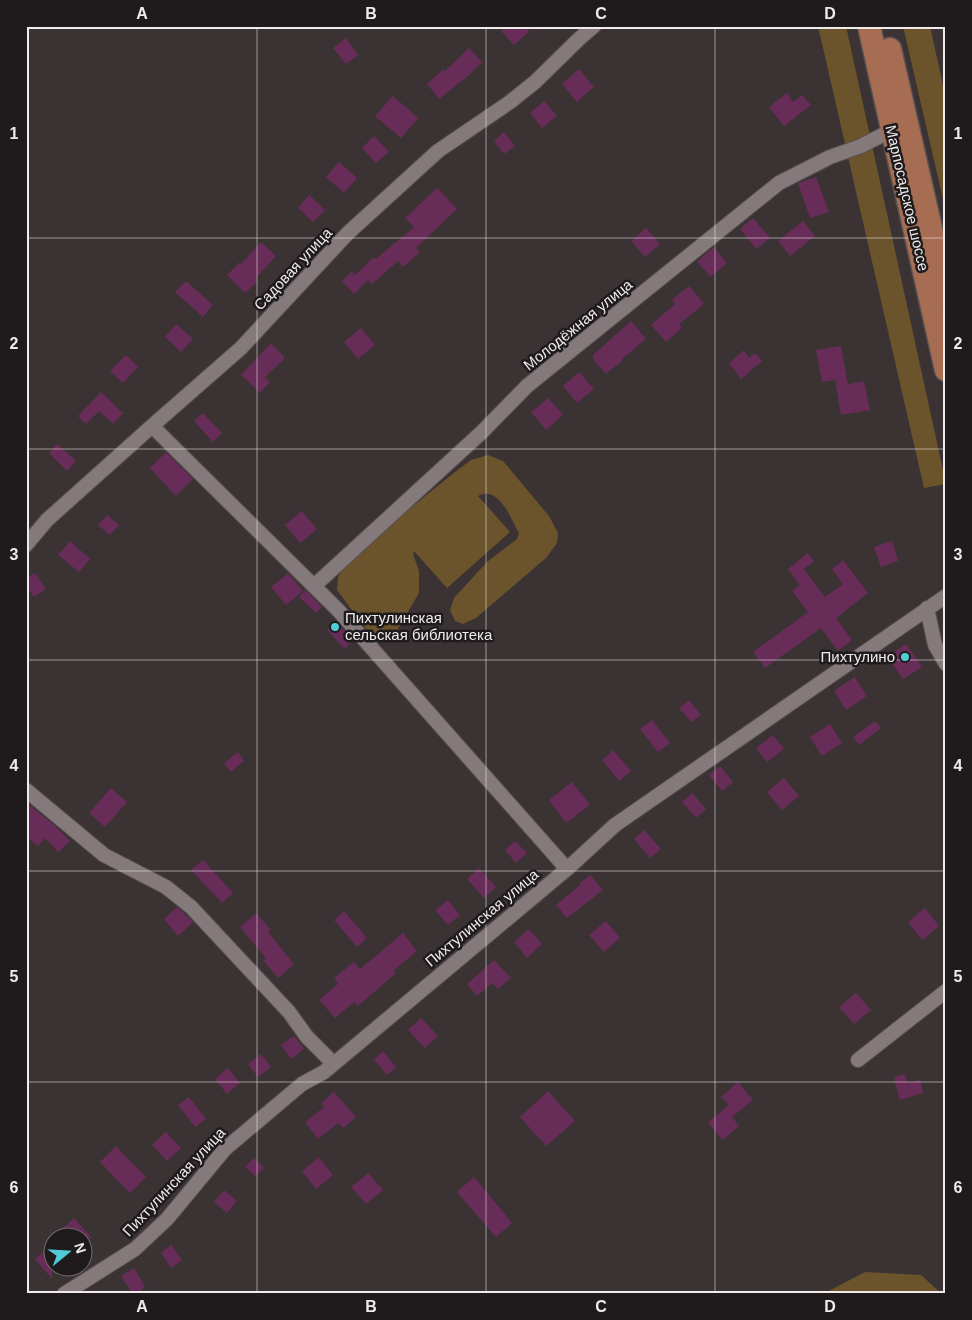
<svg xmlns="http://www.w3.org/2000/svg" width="972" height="1320" viewBox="0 0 972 1320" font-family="Arial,sans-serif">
	<rect width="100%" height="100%" fill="#3b3333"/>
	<!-- green -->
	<path fill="#6b542c" d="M818 26H846L946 484 924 488Z
		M903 26H930L946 99V212Z
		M488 455 503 461 549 516 558 533 557 543 546 558 476 618 463 624 455 621 450 610 454 598 487 562 517 539 519 533C511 519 499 485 478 496L510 532 447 588 414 551 413 554 419 571V593L396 632 379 638 366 629 337 590 338 577 349 558 455 472 471 460Z
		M865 1272 921 1275 942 1294H823Z"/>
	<!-- building -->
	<path fill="#672c57" d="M507 26H524L529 32 514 45 501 31Z
		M346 38 358 55 346 64 333 48Z
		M469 48 482 62 468 76 439 99 427 84 444 69 445 71Z
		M579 69 594 87 577 102 562 84Z
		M787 93 793 102 802 95 811 105 784 126 769 107Z
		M393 96 418 118 401 138 375 116Z
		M544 101 557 116 542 128 530 113Z
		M504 132 515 146 504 154 494 141Z
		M374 136 389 152 376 163 362 148Z
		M339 162 357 178 344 193 326 177Z
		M816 177 829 212 810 218 798 183Z
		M437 188 457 209 416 248 420 252 403 267 398 261 372 284 368 280 354 294 342 281 352 271 355 275 374 257 376 259 414 227 405 218Z
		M309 195 325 210 313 222 298 208Z
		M753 218 770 238 756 249 740 229Z
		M803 221 815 236 790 256 778 241Z
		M646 228 660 244 645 257 631 241Z
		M261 242 276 256 256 278 258 281 245 293 227 275 240 262 241 264Z
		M714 247 727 263 710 277 697 261Z
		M186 281 213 305 203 317 175 292Z
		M689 286 704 304 679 324 682 328 666 342 651 325 675 304 672 300Z
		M631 321 646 339 622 359 623 360 606 374 593 359V355Z
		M176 324 193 339 181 352 165 337Z
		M361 328 375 345 358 359 344 342Z
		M271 343 285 358 265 377 270 382 260 393 241 375Z
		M841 346 848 384 864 381 870 410 841 415 835 380 822 382 816 350Z
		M744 350 749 358 755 353 762 361 741 379 729 363Z
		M126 355 138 367 123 383 110 371Z
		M579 372 594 389 577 403 563 386Z
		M101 392 123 413 113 424 99 411 86 424 78 416Z
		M548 398 563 415 546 430 531 412Z
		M203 413 222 433 213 442 194 421Z
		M57 444 76 461 67 471 49 453Z
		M166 452 193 479 176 496 150 468Z
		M302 511 317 529 300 543 285 525Z
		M107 515 119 525 110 535 98 525Z
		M70 541 90 559 79 572 58 555Z
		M892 541 898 561 881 567 874 547Z
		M808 553 814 561 804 569 825 597 843 584 832 569 843 560 868 593 836 618 852 640 838 651 821 628 765 668 753 652 808 612 792 591 800 585 788 569Z
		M35 573 46 589 34 597 26 586V578Z
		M288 573 303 591 286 605 271 587Z
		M306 590 322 607 316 613 299 597Z
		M336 621 353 640 345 649 327 630Z
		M906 644 922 667 903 679 887 657Z
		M855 677 867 696 846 710 834 691Z
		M689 700 701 715 691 722 679 708Z
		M652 720 670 743 658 752 640 729Z
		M875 721 881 728 859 745 853 737Z
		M830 724 842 743 822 756 810 737Z
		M773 735 784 749 767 762 756 748Z
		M613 750 631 771 619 781 602 760Z
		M238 752 244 761 231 772 224 763Z
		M720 766 733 782 722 791 709 775Z
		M784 778 799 796 782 810 767 792Z
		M572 782 590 805 566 823 549 800Z
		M111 788 127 802 105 827 89 813Z
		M692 793 706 809 696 818 682 802Z
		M26 802 55 826 70 841 58 852 45 838 38 846 26 836Z
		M644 830 661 849 650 858 634 839Z
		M515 841 527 853 516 863 505 850Z
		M203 860 233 893 222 903 191 870Z
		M479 868 496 887 484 898 467 879Z
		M590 875 603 890 567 918 556 905 580 885 579 884Z
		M448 900 460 915 448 925 435 910Z
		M177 907 193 922 178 936 164 919Z
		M925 908 939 926 922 940 908 922Z
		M344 911 367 938 357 947 334 920Z
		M256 913 271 930 268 932 294 964 278 978 263 960 266 958 240 927Z
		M606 921 620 938 604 952 589 935Z
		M529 929 542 944 527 958 514 942Z
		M403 933 417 951 394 970 396 973 358 1006 354 1002 335 1018 319 1000 338 984 334 978 354 962 360 969Z
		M494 960 511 978 498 989 492 983 477 996 467 984Z
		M856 993 871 1010 854 1024 839 1007Z
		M421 1018 438 1036 425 1048 408 1030Z
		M294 1036 304 1049 291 1059 281 1045Z
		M383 1051 396 1067 387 1075 374 1059Z
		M261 1054 271 1067 258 1077 248 1064Z
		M228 1068 240 1083 227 1094 215 1079Z
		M905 1074 908 1083 920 1080 923 1093 900 1100 894 1077Z
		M738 1082 753 1100 732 1117 739 1126 722 1140 708 1122 729 1105 721 1097Z
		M548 1091 575 1121 546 1146 520 1117Z
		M334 1092 356 1117 343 1128 338 1123 318 1139 305 1122 324 1107 321 1103Z
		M189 1097 206 1119 195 1127 178 1105Z
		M166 1132 181 1148 167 1161 152 1145Z
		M116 1146 146 1177 130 1193 100 1162Z
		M319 1157 333 1175 316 1189 302 1171Z
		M254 1158 264 1168 255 1176 245 1167Z
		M368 1173 383 1190 366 1204 351 1187Z
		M474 1177 512 1223 496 1237 457 1192Z
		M224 1190 237 1201 227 1213 214 1202Z
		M74 1218 92 1238H67L60 1231Z
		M52 1244V1279L35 1259Z
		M171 1245 182 1260 171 1268 161 1253Z
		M134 1268 145 1287 135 1294H133L121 1276Z"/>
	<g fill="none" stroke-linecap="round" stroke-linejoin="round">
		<!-- street casing -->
		<g stroke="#585051" stroke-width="16">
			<path id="street" d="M152 426 338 610 567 869
				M26 545 47 520 152 426 241 348 348 233 438 151 510 102 535 82 580 38 594 26
				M314 586 482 432 527 386 779 183 830 157 861 146 892 130
				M927 608 935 645 946 664
				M26 790 104 855 166 887 191 907 289 1012 307 1037 333 1063
				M858 1060 946 991
				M64 1294 135 1249 167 1219 225 1149 302 1084 324 1072 567 869 615 825 946 596"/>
		</g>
		<!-- primary casing -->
		<g stroke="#585051" stroke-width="25">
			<path id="primary" d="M869 26 946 370
				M890 49 946 294"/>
		</g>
		<!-- street -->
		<use href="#street" stroke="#847a7b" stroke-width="14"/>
		<!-- primary -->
		<use href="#primary" stroke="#a76d52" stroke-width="22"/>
	</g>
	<!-- grid -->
	<path fill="none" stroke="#f0ebeb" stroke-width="1" stroke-opacity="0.55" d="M257 26V1294M486 26V1294M715 26V1294M26 238H946M26 449H946M26 660H946M26 871H946M26 1082H946"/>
	<!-- markers -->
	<g fill="#52cbd9" stroke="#1f1b1c" stroke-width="2">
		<circle cx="335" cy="627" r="5"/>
		<circle cx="905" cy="657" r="5"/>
	</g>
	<g text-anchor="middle" stroke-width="5" stroke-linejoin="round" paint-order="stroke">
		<!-- street labels -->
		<g font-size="15" fill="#f0ebeb" stroke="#1f1b1c">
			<text transform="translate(907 198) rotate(77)" y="5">Марпосадское шоссе</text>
			<text transform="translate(293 269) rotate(-47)" y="5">Садовая улица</text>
			<text transform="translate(578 325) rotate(-39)" y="5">Молодёжная улица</text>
			<text transform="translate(482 918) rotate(-40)" y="5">Пихтулинская улица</text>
			<text transform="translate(174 1182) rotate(-47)" y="5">Пихтулинская улица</text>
		</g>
		<!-- poi labels -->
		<g font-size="15" fill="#f0ebeb" stroke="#1f1b1c" text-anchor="start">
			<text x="345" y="623">Пихтулинская<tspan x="345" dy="17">сельская библиотека</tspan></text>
			<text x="895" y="662" text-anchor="end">Пихтулино</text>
		</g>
	</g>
	<!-- border -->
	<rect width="972" height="1320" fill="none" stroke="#1f1b1c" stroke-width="55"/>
	<!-- north arrow -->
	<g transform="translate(68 1252) rotate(72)"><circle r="24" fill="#1f1b1c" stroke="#736e6f"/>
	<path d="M0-4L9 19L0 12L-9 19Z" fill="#52cbd9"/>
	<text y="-8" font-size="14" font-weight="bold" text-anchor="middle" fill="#f0ebeb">N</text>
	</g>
	<rect x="28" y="28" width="916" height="1264" fill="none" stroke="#f0ebeb" stroke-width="2"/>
	<g font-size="16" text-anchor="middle" font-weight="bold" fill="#f0ebeb">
		<text x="142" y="19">A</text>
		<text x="371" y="19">B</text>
		<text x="601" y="19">C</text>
		<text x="830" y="19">D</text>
		<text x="14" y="139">1</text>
		<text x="958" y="139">1</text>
		<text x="14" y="349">2</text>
		<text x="958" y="349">2</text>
		<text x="14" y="560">3</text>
		<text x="958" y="560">3</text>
		<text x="14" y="771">4</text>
		<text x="958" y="771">4</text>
		<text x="14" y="982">5</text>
		<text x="958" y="982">5</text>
		<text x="14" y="1193">6</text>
		<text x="958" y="1193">6</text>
		<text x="142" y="1312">A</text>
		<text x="371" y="1312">B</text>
		<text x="601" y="1312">C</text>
		<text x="830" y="1312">D</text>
	</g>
</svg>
